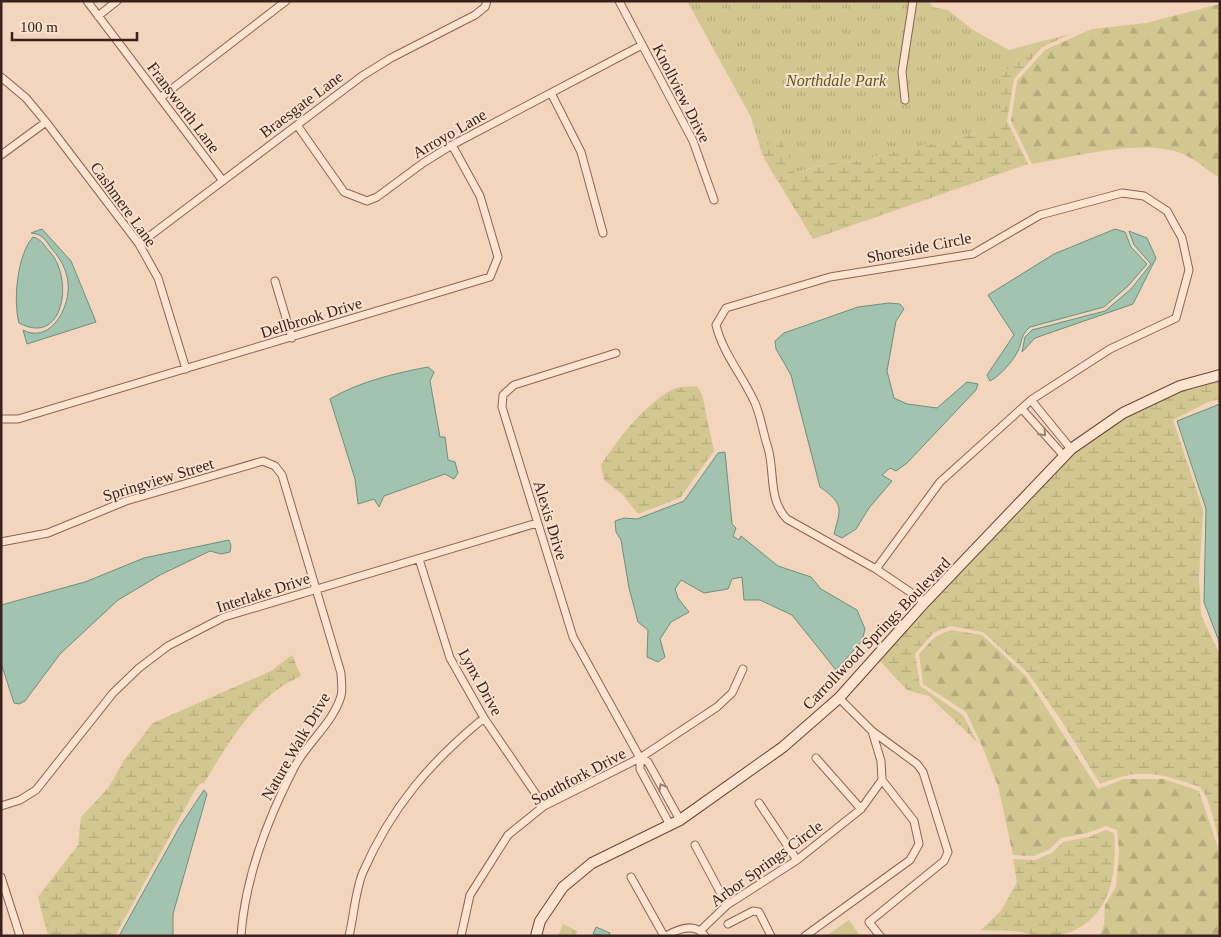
<svg xmlns="http://www.w3.org/2000/svg" width="1221" height="937" viewBox="0 0 1221 937" font-family="Georgia,serif">
	<defs>
		<pattern id="forest-firs" width="22" height="20" patternUnits="userSpaceOnUse" patternTransform="scale(1.25)"><rect width="22" height="20" fill="#d2c790"/><path d="M5 1l3.5 6h-7zM16 11l3.5 6h-7z" fill="#b5ab7c"/></pattern>
		<pattern id="wetland-marsh" width="20" height="14" patternUnits="userSpaceOnUse" patternTransform="scale(1.25)"><rect width="20" height="14" fill="#d2c790"/><path d="M1 5h8M5 5V1M11 12h8M15 12V8" fill="none" stroke="#b5ab7c"/></pattern>
		<pattern id="park-tufts" width="24" height="20" patternUnits="userSpaceOnUse" patternTransform="scale(1.25)"><rect width="24" height="20" fill="#d2c790"/><path d="M3 7l-1-3M5 7V3M7 7l1-3M15 17l-1-3M17 17v-4M19 17l1-3" fill="none" stroke="#b5ab7c"/></pattern>
	</defs>
	<rect width="100%" height="100%" fill="#f3d4bd"/>
	<!-- green -->
	<path fill="#d2c790" d="M849 920 860 936H826Z"/>
	<!-- forest -->
	<path fill="url(#forest-firs)" d="M1220 4V195L1218 177C1208 171 1199 162 1189 157 1151 135 1074 157 1032 164L1011 121 1017 81 1045 50 1092 29 1146 23Z
		M951 630 982 635 1026 676 1098 789 1124 779H1164L1199 791 1220 854V936H1100L1104 925 1105 905 1116 887 1119 851 1117 830 1106 826 1087 833 1061 838 1050 849 1034 856 1013 855 998 786 982 746 966 712 923 684 919 654 935 637Z"/>
	<!-- wetland -->
	<path fill="url(#wetland-marsh)" d="M1071 34 1042 47 1014 79 1007 121 1028 164 813 239 765 160 761 150 781 136 796 173 840 160 847 163 1000 127V77L1035 43Z
		M1220 381V399L1208 402 1173 420 1203 510 1199 578 1201 615 1220 655V843C1215 827 1210 798 1200 787 1160 773 1141 767 1100 784L1061 720 1028 673 983 632 950 626 933 633 915 654 920 686 963 715 977 742 929 696 907 690 879 660 1074 453 1125 417 1182 391Z
		M697 386 702 394 714 451 680 498 638 514 622 494 604 480 601 465C617 440 647 401 674 389 680 386 690 387 697 386Z
		M292 655 301 676C255 696 229 742 204 783L200 784 194 792 115 936H48L38 897 78 845 81 817 109 787 124 760 153 723 271 671Z
		M1106 830 1114 833C1118 878 1108 928 1054 936 1039 937 1026 932 1012 931 1002 930 991 931 981 930L1001 911 1017 882 1013 859 1035 860 1052 853 1063 842 1088 837Z"/>
	<!-- park -->
	<path fill="url(#park-tufts)" d="M687 1H930L932 7 948 10 973 30 1009 50 1035 43 1000 77V127L847 163 840 160 794 173 781 136 761 150 751 117Z
		M563 924 577 931 575 936H558Z"/>
	<!-- water -->
	<path fill="#a1c3b0" stroke="#68927c" d="M42 229 71 261 96 322 27 344 23 330C48 343 66 314 68 292 70 276 62 260 52 249 45 240 43 234 31 233Z
		M1115 229 1125 232 1131 247 1147 264 1128 286 1104 307 1030 327C1020 336 1023 340 1018 351 1013 361 1000 376 990 381L987 375 1014 335 988 295 1054 254Z
		M1129 231 1147 238 1156 258 1133 304 1035 338 1022 352 1025 337 1032 330 1105 311 1131 289 1151 264 1134 245Z
		M33 237C43 240 43 245 50 252 74 279 64 347 19 323 13 301 17 255 33 237Z
		M889 303 900 304 904 309 896 321 887 371 894 398 907 404 937 408 967 382 978 384 976 390 907 463 896 471 890 468 882 475 892 481 869 508 856 529 842 538 834 534C841 508 844 504 820 487L791 375 776 349 775 341 784 333 858 307Z
		M428 367 434 372 430 381 440 437H445L448 460 455 462 458 473 454 479 445 474 384 496 379 507 374 499 358 504 355 479 330 399C358 382 396 373 428 367Z
		M1220 404V644L1204 602 1206 509 1177 421Z
		M725 452 732 524 736 528 733 536 739 540 741 536 778 566 811 577 821 589 857 610 865 629 862 641 836 670 792 615 760 600H744L742 577 732 579 728 589 704 593 681 580 675 589 678 598 689 612 671 622 660 639 665 657 658 662 647 657 648 630 638 622 629 588 621 540 616 532 615 521 624 518 637 519 684 501 718 453Z
		M229 540 231 546 230 552 221 554 210 551 160 575 118 600 60 654 25 701 19 704 14 703 1 663V605L85 582 144 558Z
		M204 790 207 794 173 914V936H119L180 826Z
		M596 927 610 933 609 936 593 934Z"/>
	<g fill="none" stroke-linecap="round" stroke-linejoin="round">
		<!-- street casing -->
		<g stroke="#8d6354" stroke-width="9">
			<path id="street" d="M87 1 223 181
				M619 1 693 141 714 200
				M98 16 117 1
				M1 77 26 98 46 122 139 244 158 278 186 369
				M551 93 581 152 603 233
				M160 98 286 1
				M905 100 902 72 913 1
				M297 125 344 192 367 201 377 197 423 163 452 145 642 45
				M1 155 46 122
				M139 244 362 76 391 58 475 15 485 7 487 1
				M275 281 292 338
				M616 353 514 385 503 395 502 407 573 637 640 758V769L670 825
				M1031 400 1071 449
				M1022 409 1064 456
				M1 419H18L490 277 498 257 480 196 452 145
				M1 542 48 533 126 501 263 461 275 466 282 475 341 673C341 680 343 689 341 696 333 723 308 742 295 766 268 818 245 877 241 936
				M419 559 450 658 484 718 544 806
				M876 569 940 482 1031 400 1110 349 1176 318 1189 270 1182 238 1167 211 1144 196 1122 193 1040 215 973 254 830 277 726 308 716 325C723 354 743 376 755 403 761 417 763 433 768 448 775 472 768 500 787 519L876 569 925 602
				M872 731 917 764 923 772 948 852 944 861 869 922 880 936
				M640 758 648 762 680 820
				M816 758 861 809
				M759 803 797 860
				M1 806 20 800 36 790 113 693 139 668 168 646 224 617 537 523
				M695 845 727 905
				M1 877 20 936
				M631 877 664 936
				M728 924 753 911 759 912 771 936
				M701 930 727 905 797 860 861 809 882 780 881 761 872 731 839 698
				M349 936C354 916 355 891 363 872 391 808 430 762 484 718
				M461 936 470 895 508 835 544 806 640 758 717 707 732 693 743 669
				M666 936C678 929 695 922 705 936
				M805 936 910 860 919 844 914 821 882 780"/>
		</g>
		<!-- secondary casing -->
		<g stroke="#6e4438" stroke-width="12">
			<path id="secondary" d="M536 936 540 921 563 887 592 863 680 820 783 747 839 698 925 602 1071 449 1123 413 1180 386 1220 375"/>
		</g>
		<!-- street -->
		<use href="#street" stroke="#fce4d1" stroke-width="7"/>
		<!-- secondary -->
		<use href="#secondary" stroke="#fce4d1" stroke-width="10"/>
	</g>
	<!-- one-way arrows -->
	<defs><path id="oneway-chevron" d="M-2-3.5L2.5 0L-2 3.5" fill="none" stroke-width="1.6" stroke-linecap="round" stroke-linejoin="round" transform="scale(1.25)"/></defs>
	<g stroke="#9b8276">
		<use href="#oneway-chevron" transform="translate(1043 433) rotate(48)"/>
		<use href="#oneway-chevron" transform="translate(662 787) rotate(-119)"/>
	</g>
	<g text-anchor="middle" stroke-width="4" stroke-linejoin="round" paint-order="stroke">
		<!-- park labels -->
		<g font-size="16" font-style="italic" fill="#59581f" stroke="#f9e1ce">
			<text x="836" y="86">Northdale Park</text>
		</g>
		<!-- street labels -->
		<g font-size="16" fill="#3a211b" stroke="#f9e1ce">
			<text transform="translate(682 93) rotate(63)" y="6">Knollview Drive</text>
			<text transform="translate(301 104) rotate(-37)" y="6">Braesgate Lane</text>
			<text transform="translate(184 107) rotate(53)" y="6">Fransworth Lane</text>
			<text transform="translate(449 133) rotate(-30)" y="6">Arroyo Lane</text>
			<text transform="translate(124 204) rotate(54)" y="6">Cashmere Lane</text>
			<text transform="translate(919 247) rotate(-11)" y="6">Shoreside Circle</text>
			<text transform="translate(311 317) rotate(-17)" y="6">Dellbrook Drive</text>
			<text transform="translate(158 479) rotate(-17)" y="6">Springview Street</text>
			<text transform="translate(551 520) rotate(73)" y="6">Alexis Drive</text>
			<text transform="translate(263 592) rotate(-18)" y="6">Interlake Drive</text>
			<text transform="translate(876 633) rotate(-46)" y="6">Carrollwood Springs Boulevard</text>
			<text transform="translate(481 682) rotate(61)" y="6">Lynx Drive</text>
			<text transform="translate(295 746) rotate(-60)" y="6">Nature Walk Drive</text>
			<text transform="translate(578 776) rotate(-28)" y="6">Southfork Drive</text>
			<text transform="translate(766 863) rotate(-36)" y="6">Arbor Springs Circle</text>
		</g>
	</g>
	<!-- border -->
	<rect width="1221" height="937" fill="none" stroke="#3a211b" stroke-width="5"/>
	<!-- scale -->
	<path d="M12 32v8h125v-8" fill="none" stroke="#3a211b" stroke-width="2.5"/>
	<text x="20" y="32" font-size="15" fill="#3a211b" stroke="#f9e1ce" stroke-width="4" paint-order="stroke">100 m</text>
</svg>
